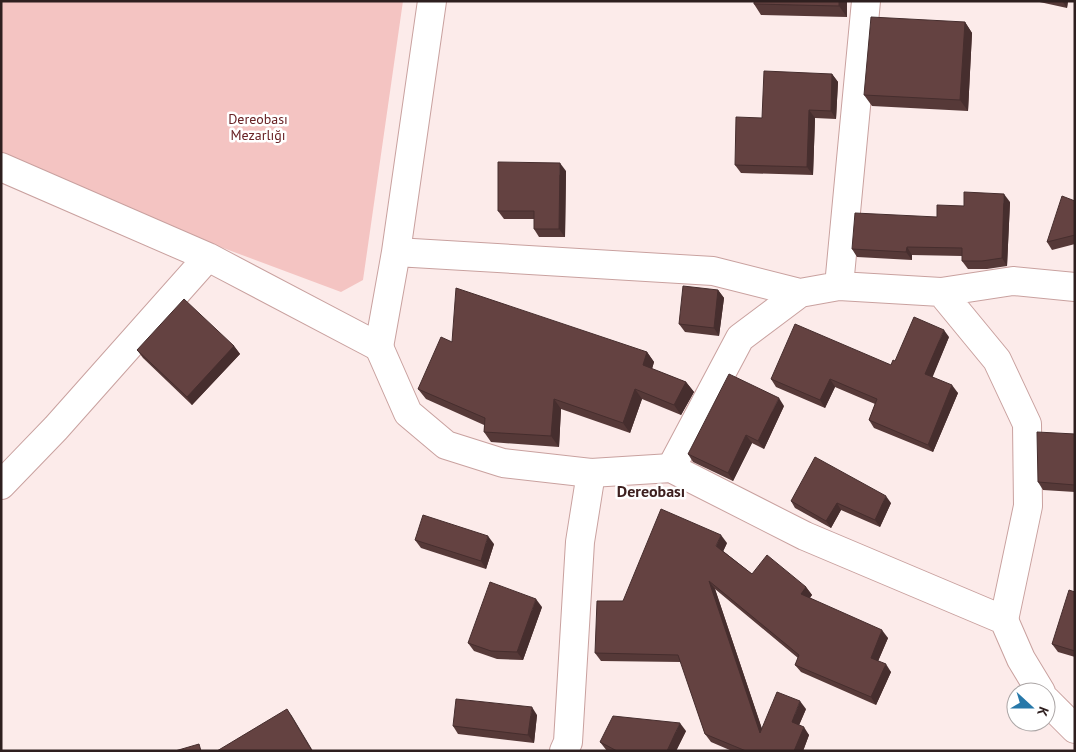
<svg xmlns="http://www.w3.org/2000/svg" width="1076" height="752" viewBox="0 0 1076 752" font-family="'PT Sans',sans-serif">
	<rect width="100%" height="100%" fill="#fcebea"/>
	<!-- green -->
	<path fill="#f4c4c2" d="M1 1H403L363 280 341 292 1 165Z"/>
	<g fill="none" stroke-linecap="round" stroke-linejoin="round">
		<!-- minor casing -->
		<g stroke="#c9a19f" stroke-width="30">
			<path id="minor" d="M1 167 208 257 379 347 396 252 432 1
				M396 252 713 271 800 293 839 286 941 292 1013 281 1075 287
				M839 286 866 1
				M941 292 997 360 1027 424 1028 506 1004 620
				M671 468 740 338 800 293
				M1 485 56 428 208 257
				M564 751 568 742 580 542 591 473"/>
		</g>
		<!-- tertiary casing -->
		<g stroke="#c9a19f" stroke-width="30">
			<path id="tertiary" d="M379 347 408 413 446 445 503 463 591 473 671 468 805 536 1004 620 1021 659 1041 692
				M1046 700 1075 729"/>
		</g>
		<!-- minor -->
		<use href="#minor" stroke="#fff" stroke-width="28"/>
		<!-- tertiary -->
		<use href="#tertiary" stroke="#fff" stroke-width="28"/>
	</g>
	<!-- wall -->
	<path fill="#563938" d="M847 1V17L761 15 754 4Z
		M1035 1H1068L1067 8Z
		M965 22 972 33 968 111 872 106 864 95Z
		M832 74 838 82 836 119 815 118 813 175 741 173 735 165 762 118Z
		M566 171 565 237H539L534 229V219H504L498 211Z
		M1075 201V244L1052 250 1047 242Z
		M1010 202 1007 266 987 269H968L962 261V256L912 255V260L857 257 852 249 937 217Z
		M718 290 724 298 719 336 685 332 679 324Z
		M949 337 932 377 958 393 933 452 874 428 869 420 875 404 835 387 825 408 776 387 771 379 891 365 895 361Z
		M452 342 647 352 654 362 652 369 686 382 694 392 681 415 642 399 630 433 561 409 559 447 491 442 484 432V425L426 399 418 389Z
		M234 346 240 354 192 405 143 358 137 350Z
		M784 406 764 449 752 443 733 481 693 462 688 454Z
		M1075 434V492L1043 490 1038 482Z
		M791 501 891 503 880 527 841 510 831 528 795 508Z
		M415 540 494 544 486 569 421 548Z
		M727 543 723 551 752 574 806 587 812 595 810 598 888 638 878 661 891 672 876 705 801 672 795 665 798 658 715 589 762 729 806 709 799 725 809 735 803 751H732L711 742 705 734 681 662 601 661 595 653 623 601Z
		M1075 592V657L1058 652 1052 644Z
		M542 607 523 660 497 659 474 651 468 643Z
		M537 715 534 743 458 734 453 726Z
		M686 731 676 751H607L600 742Z"/>
	<!-- shaded-wall -->
	<path fill="#462e2e" d="M839 1H847V17L839 6Z
		M1062 1H1068L1067 8Z
		M965 22 972 33 968 111 960 100Z
		M832 74 838 82 836 119 831 111Z
		M809 110 815 118 813 175 807 167Z
		M560 163 566 171 565 237 559 229Z
		M1004 194 1010 202 1007 266 1002 258Z
		M907 247 912 255V260L906 252Z
		M718 290 724 298 719 336 714 328Z
		M944 330 949 337 931 381 925 374Z
		M234 346 240 354 192 405 187 397Z
		M647 352 654 362 650 375 643 365Z
		M830 379 835 387 825 408 820 400Z
		M686 382 694 392 681 415 674 405Z
		M952 385 958 393 933 452 928 445Z
		M635 389 642 399 630 433 623 423Z
		M779 398 784 406 764 449 758 441Z
		M554 399 561 409 559 447 551 436Z
		M746 435 752 443 733 481 728 473Z
		M886 496 891 503 880 527 875 520Z
		M837 503 841 510 831 528 826 521Z
		M721 535 727 543 722 554 716 546Z
		M488 536 494 544 486 569 481 561Z
		M709 581 715 589 766 741 760 733Z
		M806 587 812 595 806 602 801 594Z
		M536 599 542 607 523 660 517 652Z
		M882 630 888 638 876 666 871 658Z
		M886 664 891 672 876 705 871 697Z
		M800 701 806 709 797 730 792 722Z
		M532 707 537 715 534 743 528 735Z
		M287 709 292 716 313 751H312Z
		M680 723 686 731 676 751H667Z
		M804 727 809 735 803 751H794Z"/>
	<!-- building -->
	<path fill="#644241" stroke="#462e2e" d="M754 1H839V6L754 4Z
		M871 17 965 22 960 100 864 95Z
		M764 71 832 74 831 111 809 110 807 167 735 165 736 117 762 118Z
		M498 162 560 163 559 229H534V211H498Z
		M964 192 1004 194 1002 258 982 261H962V248L907 247 906 252 852 249 855 213 937 217V205L964 206Z
		M1062 196 1075 201V235L1047 242Z
		M683 286 718 290 714 328 679 324Z
		M456 288 647 352 643 365 686 382 674 405 635 389 623 423 554 399 551 436 484 432 485 418 418 389 441 337 452 342Z
		M184 299 234 346 187 397 137 350Z
		M914 317 944 330 925 374 952 385 928 445 869 420 877 399 830 379 820 400 771 379 795 324 891 365 893 360 895 361Z
		M729 374 779 398 758 441 746 435 728 473 688 454Z
		M1037 432 1075 434V485L1038 482Z
		M815 457 886 496 875 520 837 503 826 521 791 501Z
		M661 509 721 535 716 546 752 574 767 555 806 587 801 594 882 630 871 658 886 664 871 697 795 665 799 655 709 581 760 733 777 692 800 701 792 722 804 727 794 751H746L705 734 678 655 595 653 597 601H623Z
		M423 515 488 536 481 561 415 540Z
		M490 582 536 599 517 652 491 651 468 643Z
		M1069 590 1075 592V651L1052 644Z
		M456 699 532 707 528 735 453 726Z
		M287 709 312 751H217Z
		M613 716 680 723 667 751H617L600 742Z
		M199 744 201 751H175Z"/>
	<g text-anchor="middle" stroke-width="5" stroke-linejoin="round" paint-order="stroke">
		<!-- park labels -->
		<g font-size="14" fill="#692326" stroke="#fff">
			<text x="258" y="124">Dereobası<tspan x="258" dy="16">Mezarlığı</tspan></text>
		</g>
		<!-- quarter labels -->
		<g font-size="16" font-weight="bold" fill="#3e201f" stroke="#fff">
			<text x="651" y="497">Dereobası</text>
		</g>
	</g>
	<!-- border -->
	<rect width="1076" height="752" fill="none" stroke="#2e1f1f" stroke-width="5"/>
	<!-- north arrow -->
	<g transform="translate(1031 707) rotate(111)"><circle r="24" fill="#ffffff" stroke="#aba5a5"/>
	<path d="M0-4L9 19L0 12L-9 19Z" fill="#2778a9"/>
	<text y="-8" font-size="14" font-weight="bold" text-anchor="middle" fill="#2e1f1f">K</text>
	</g>
</svg>
